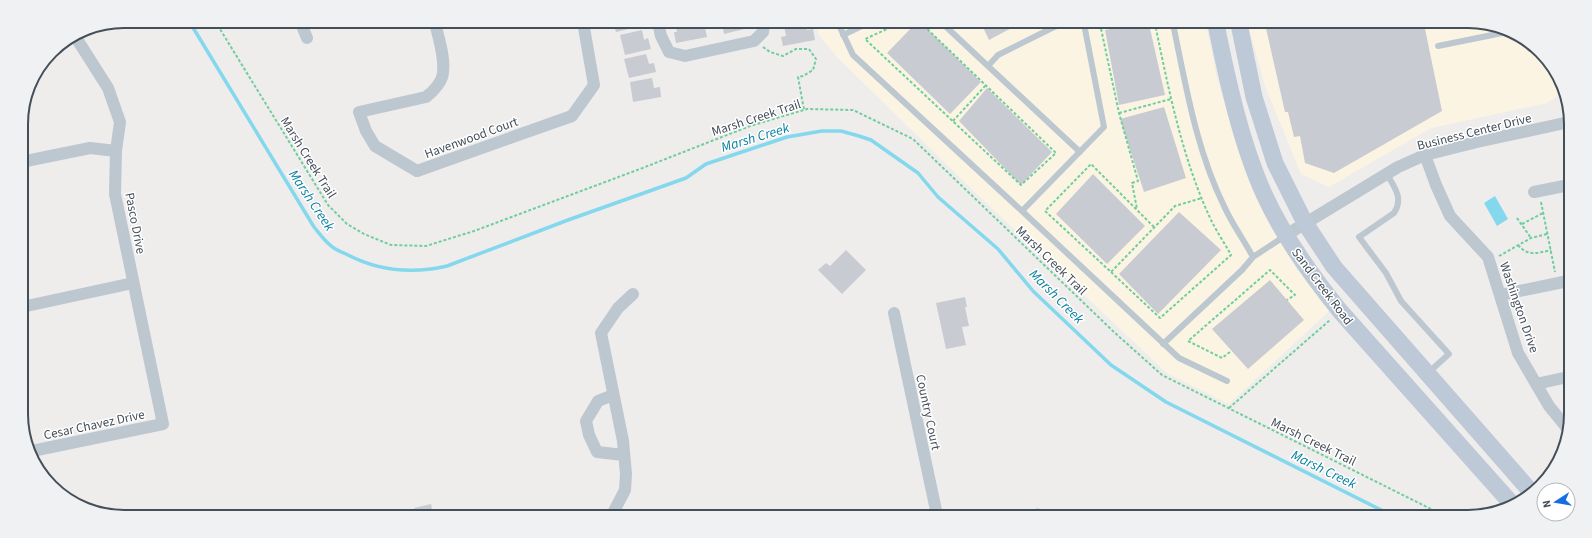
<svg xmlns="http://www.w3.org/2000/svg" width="1592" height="538" viewBox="0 0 1592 538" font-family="'Source Sans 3',sans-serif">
	<rect width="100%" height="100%" fill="#efecec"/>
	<!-- commercial -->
	<path fill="#fcf4e3" d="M817 23 1206 24 1218 83 1272 228 1296 268 1329 311 1229 404 1167 373 980 197 837 57 819 35Z
		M1248 24 1495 25 1545 56 1558 83 1561 94 1547 103 1431 128 1329 187 1301 174 1265 86Z"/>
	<!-- water -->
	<path fill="#83d8ed" d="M1495 196 1508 219 1497 226 1484 203Z"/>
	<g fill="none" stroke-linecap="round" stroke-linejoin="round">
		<!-- stream -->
		<path stroke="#83d8ed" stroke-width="3.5" d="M189 21 314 227C319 233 324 240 330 245 334 249 341 252 346 254 378 271 413 274 447 266L568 220 686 178 706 164 787 137 822 131H841L859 136 871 140 918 173 938 197 998 249 1033 291 1111 365 1166 402 1395 517"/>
	</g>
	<!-- building -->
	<path fill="#c8cbd1" d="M613 22H644L645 25 616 32Z
		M675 23H704L707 37 676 43 674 32H677Z
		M722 23H751L752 27 724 34Z
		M793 23H805L807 30 813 29 815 40 783 46 781 37 786 36 784 25Z
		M916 23H921L981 82 950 114 887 53Z
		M981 23H1021L989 40Z
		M1137 24H1149L1165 95 1119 105 1105 30Z
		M1265 24H1424L1442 111 1334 173 1305 163 1300 136 1294 137 1288 112H1285Z
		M642 30 644 40 648 38 651 49 625 55 620 35Z
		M646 54 649 64 654 63 656 72 629 78 624 59Z
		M652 78 654 88 660 87 661 97 633 102 630 82Z
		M987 88 1052 152 1021 185 959 121Z
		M1164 107 1186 178 1144 192 1120 119Z
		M1093 174 1145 226 1107 264 1056 214Z
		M1179 212 1221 250 1158 314 1119 274Z
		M846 250 866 270 842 294 818 270 826 263 830 266Z
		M1270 280 1304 320 1248 369 1212 329Z
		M965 297 967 307H965L969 326 962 327 966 345 946 349 936 303Z
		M431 504 433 514H415L414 508Z
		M1039 508 1040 516H1006V515Z"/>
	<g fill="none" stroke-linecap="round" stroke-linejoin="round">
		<!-- path -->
		<path stroke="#6fce9e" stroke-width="2" stroke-dasharray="3 2" stroke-linecap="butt" d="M215 21 328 205 347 224 364 234 391 245 426 246 474 231 640 169 750 126 807 109 853 110 913 139 1115 333 1162 375 1447 517
			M900 23 865 39 1021 185 1056 153 921 23
			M1100 24 1119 113 1138 181 1132 183 1137 209
			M1101 24H1105
			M763 47 770 52 783 56 796 49H809L816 59 813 70 803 76 798 77 804 110
			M1119 113 1171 99
			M953 121 986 85
			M1541 202 1555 272
			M1517 218 1531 238
			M1522 224 1543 213
			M1154 227 1091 164 1045 211 1111 272 1175 206 1202 198
			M1518 245C1528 257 1538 253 1551 250
			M1499 256 1531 238 1547 234
			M1111 272 1160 318 1231 255C1225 244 1217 232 1211 220 1182 158 1169 91 1155 24
			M1230 352 1222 358 1188 341 1270 270 1295 295 1287 300
			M1229 408 1330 320"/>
		<!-- lane -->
		<path stroke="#bcc7cf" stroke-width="6" d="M838 23 853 55 1022 211 1179 358 1227 381
			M942 23 1080 152
			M1173 24C1186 86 1196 149 1224 206 1232 224 1244 240 1253 257L1285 236
			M843 35 868 23
			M1526 44 1530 49 1533 48
			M1438 46 1507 32
			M988 66 998 55 1052 28 1065 23
			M1387 174C1394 187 1404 198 1394 213L1359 237 1386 273 1401 301 1449 354 1429 372
			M1022 211 1104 127 1084 24
			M1163 344 1242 270 1253 257"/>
		<!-- street -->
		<path stroke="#bcc7cf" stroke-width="12" d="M300 21 307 38
			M435 22C438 37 445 56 443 72 443 81 433 92 426 97L359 112 366 131 375 146 417 171 572 116 594 85 583 22
			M658 22 661 36 669 52 685 56 754 41 763 32 764 23
			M1425 155 1436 185 1450 216 1488 257 1518 353 1549 406 1567 428
			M21 162 90 148 116 151
			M1534 192 1569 185
			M1286 235 1398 167 1425 155 1477 142 1569 122
			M1500 295 1568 281
			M22 307 133 283
			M894 313 937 515
			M1536 384 1568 377
			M613 395 598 401 586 421 589 435 597 452 624 455
			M32 451 163 424 115 194 116 151 120 122 108 88 75 36
			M612 515 625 490 626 474 623 441 601 333 618 308 633 294"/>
		<!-- secondary -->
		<path stroke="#bdc9d6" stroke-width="17" d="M1216 24C1227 79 1241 143 1264 194 1283 236 1311 275 1340 311L1511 503
			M1239 24 1254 97 1275 163 1305 223 1334 267 1533 494"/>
	</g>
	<g text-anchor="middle" stroke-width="3" stroke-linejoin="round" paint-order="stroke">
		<!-- street labels -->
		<g font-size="13" fill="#444f5a" stroke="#fff">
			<text transform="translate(756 117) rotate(-18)" y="5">Marsh Creek Trail</text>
			<text transform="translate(1474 131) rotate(-14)" y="5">Business Center Drive</text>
			<text transform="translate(471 137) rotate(-20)" y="5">Havenwood Court</text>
			<text transform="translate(309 157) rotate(58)" y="5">Marsh Creek Trail</text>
			<text transform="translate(136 223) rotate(79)" y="5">Pasco Drive</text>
			<text transform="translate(1052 260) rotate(44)" y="5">Marsh Creek Trail</text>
			<text transform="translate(1323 286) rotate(53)" y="5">Sand Creek Road</text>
			<text transform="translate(1520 307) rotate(71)" y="5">Washington Drive</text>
			<text transform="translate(929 412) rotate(78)" y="5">Country Court</text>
			<text transform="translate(94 424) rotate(-12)" y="5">Cesar Chavez Drive</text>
			<text transform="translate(1314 441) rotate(26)" y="5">Marsh Creek Trail</text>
		</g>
		<!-- water labels -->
		<g font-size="14" font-style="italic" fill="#0881a0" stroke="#fff">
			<text transform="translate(755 137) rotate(-17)" y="5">Marsh Creek</text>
			<text transform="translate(312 200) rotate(56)" y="5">Marsh Creek</text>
			<text transform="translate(1057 296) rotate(45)" y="5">Marsh Creek</text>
			<text transform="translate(1324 469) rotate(26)" y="5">Marsh Creek</text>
		</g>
	</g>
	<!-- crop -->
	<path d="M0 0H1592V538H0ZM124 28H1468A96 96 0 0 1 1564 124V414A96 96 0 0 1 1468 510H124A96 96 0 0 1 28 414V124A96 96 0 0 1 124 28Z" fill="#f0f1f2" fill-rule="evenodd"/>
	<path fill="none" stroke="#444f5a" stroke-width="2" d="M124 28H1468A96 96 0 0 1 1564 124V414A96 96 0 0 1 1468 510H124A96 96 0 0 1 28 414V124A96 96 0 0 1 124 28Z"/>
	<!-- north arrow -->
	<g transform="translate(1556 502) rotate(258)"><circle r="19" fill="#ffffff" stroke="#b4b9bd"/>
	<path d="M0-3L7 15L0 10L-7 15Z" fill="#146ee1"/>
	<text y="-6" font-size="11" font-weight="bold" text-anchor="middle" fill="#444f5a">N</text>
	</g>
</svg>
